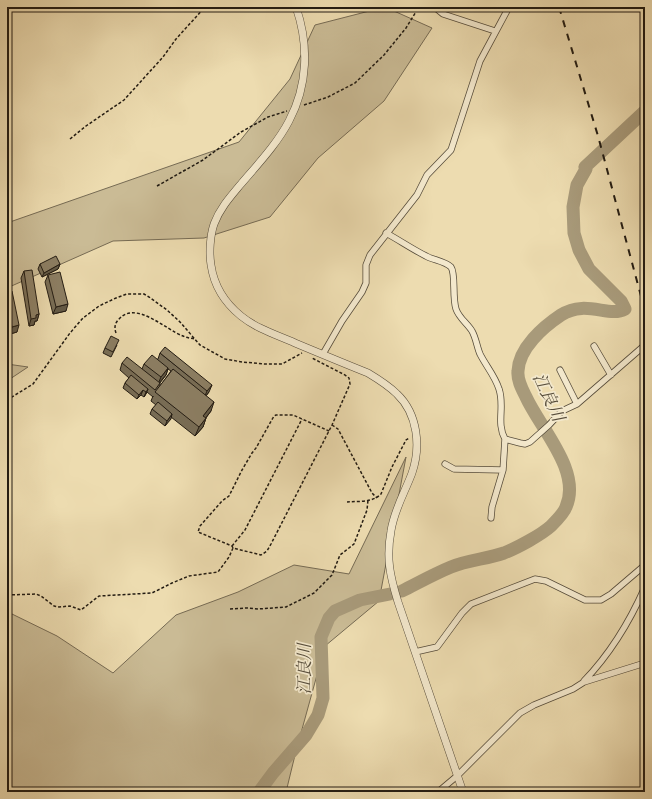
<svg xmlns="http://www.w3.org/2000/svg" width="652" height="799" viewBox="0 0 652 799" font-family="'Libre Bodoni','Noto Serif JP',serif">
	<rect width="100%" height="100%" fill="#eddcb0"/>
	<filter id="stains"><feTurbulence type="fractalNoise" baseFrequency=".005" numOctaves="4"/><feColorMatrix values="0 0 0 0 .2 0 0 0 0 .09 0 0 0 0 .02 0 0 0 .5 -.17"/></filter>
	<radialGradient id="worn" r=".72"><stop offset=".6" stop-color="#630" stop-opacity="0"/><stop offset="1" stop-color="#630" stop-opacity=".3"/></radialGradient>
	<!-- green -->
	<path fill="#cabb95" stroke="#766b54" d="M385 7 432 28 384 101 318 158 270 217 204 238 113 241 7 288V223L239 142 290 79 315 25Z
		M7 364 28 367 7 381Z
		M406 457 379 601 325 646 296 751 286 792H7V618L12 614 57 636 113 673 176 615 238 592 294 565 349 574Z"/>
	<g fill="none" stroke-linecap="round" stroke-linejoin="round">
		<!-- river -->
		<path stroke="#a89a7a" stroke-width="13" d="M644 7 645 8
			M402 591C418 583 434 574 451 567 468 560 487 559 504 553 517 548 541 535 551 526 556 521 564 513 566 507 582 471 540 428 526 397 522 389 517 380 518 371 519 348 543 327 561 315 586 299 609 318 625 309L621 301 589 269 579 250 574 233 573 207 577 185 586 169 585 167 645 111
			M259 792 273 773 306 735 318 715 323 698 321 637 329 618 335 611 360 600 390 594"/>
		<!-- minor casing -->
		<g stroke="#554b3a" stroke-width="7">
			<path id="minor" d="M436 7 437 9 443 14 495 31
				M386 233C399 240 412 249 426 256 433 260 445 261 451 267 456 274 452 297 456 309 459 318 467 323 472 331 476 338 477 347 480 354 486 366 495 376 499 389 505 406 496 423 505 439L520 443 525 444 530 442 549 425 562 411 577 404 645 345
				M594 346 611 375
				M323 354 342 321 362 292 366 283V265L370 255 417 195 427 175 451 150 480 61 509 7
				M560 370 577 404
				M445 464 454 469 503 470
				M491 518 492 507 503 470 505 439
				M415 652 437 647 462 613 471 604 535 579 546 581 585 600H601L611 594 645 565
				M584 681C610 654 630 621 645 587
				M438 792 457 776 520 713 534 705 573 689 584 682 645 663"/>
		</g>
		<!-- tertiary casing -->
		<g stroke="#554b3a" stroke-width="8">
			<path id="tertiary" d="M296 7C309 45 308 85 289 121 277 144 258 164 241 184 231 196 220 208 214 224 210 236 209 253 211 265 214 286 225 303 241 316 257 329 277 335 295 343 319 353 343 363 368 373 378 379 388 385 397 394 418 414 421 447 412 473 405 492 394 510 391 531 386 558 390 576 398 602L463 792"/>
		</g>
		<!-- path -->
		<path stroke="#221b12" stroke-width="1.5" stroke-dasharray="3 2" stroke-linecap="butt" d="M304 105 328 97 355 83 384 55 406 28 419 7
			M70 139 86 126 124 100 163 57 176 39 205 7
			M157 186 203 160 241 132 268 117 287 111
			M116 333C114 327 115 323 119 319 136 300 166 330 183 336 187 338 191 338 195 339
			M7 400 33 384 70 333 83 318 99 306 116 298 127 294H144L149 297 167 310 180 322 200 345 225 359 242 362 265 364H282L302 353
			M332 425 338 429 372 493 377 498
			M347 502C358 501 372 503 381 494L392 467 406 440 409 438
			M232 546 245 530 302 419
			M233 548 232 546 198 532 200 526 222 501 229 496 242 470 252 453 256 448 274 416 276 415H293L329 431
			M7 595 36 594 41 596 54 606 59 607 70 606 81 610 99 596 152 593 172 583 189 576 218 572 229 557 233 548 261 555 267 551 271 544 332 425 350 384 349 378 345 375 312 358
			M230 609 247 608 258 609 286 607 314 593 332 575 340 555 354 544 367 510 368 500"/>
		<!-- minor -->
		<use href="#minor" stroke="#f3e8cc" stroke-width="5.5"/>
		<!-- tertiary -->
		<use href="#tertiary" stroke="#f3e8cc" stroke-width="7"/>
		<!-- rail -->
		<path stroke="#221b12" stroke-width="2" stroke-dasharray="7 7" stroke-linecap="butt" d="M559 7 598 136 645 311"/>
	</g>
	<!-- wall -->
	<path fill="#786d56" stroke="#221b12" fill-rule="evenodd" d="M40 264H60L58 269 42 277 38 269Z
		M24 271 39 314 37 321H35L34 325 29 326 21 278Z
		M48 275 66 311 53 314 45 282Z
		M7 292 17 332 10 334 7 322Z
		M117 345 111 357 103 353 105 348Z
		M160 353 209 392 206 396 211 411 206 418 203 427 195 436 171 417 165 426 150 414 152 409 156 405 151 401 153 396V397L147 392 144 397 141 395 137 399 123 388 125 383 129 378 120 370 122 363 142 369 144 364 158 359ZM168 369 171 371 160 386V383L166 375Z"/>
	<!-- shaded-wall -->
	<path fill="#625946" stroke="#221b12" d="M60 264 58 269 42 277 44 273Z
		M68 304 66 311 53 314 56 307Z
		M39 314 37 321H35L34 325 29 326 31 319 36 315Z
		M19 325 17 332 10 334 12 327Z
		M168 368 166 375 158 384 161 377Z
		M212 385 209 392 204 398 207 391Z
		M148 389 146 394 144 397 146 392Z
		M143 390 141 395 137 399 139 395Z
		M214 402 211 411 200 425 203 416Z
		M172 414 171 419 165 426 167 421Z
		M206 418 203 427 195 436 199 427Z"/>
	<!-- building -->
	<path fill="#8c7f64" stroke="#221b12" d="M56 256 60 264 44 273 40 264Z
		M32 270 39 314 36 315V318L31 319 24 271Z
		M60 272 68 304 56 307 48 275Z
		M12 291 19 325 12 327 7 303V292Z
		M111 336 119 340 113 352 105 348Z
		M165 347 212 385 207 391 160 353Z
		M152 355 168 368 161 377 144 364Z
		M127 357 160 383 155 390 122 363Z
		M173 369 214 402 203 416 206 418 199 427 155 392Z
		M131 375 148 389 146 392 143 390 139 395 125 383Z
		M158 402 172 414 167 421 152 409Z"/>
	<g text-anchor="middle" stroke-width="3.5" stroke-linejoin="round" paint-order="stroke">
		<!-- water labels -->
		<g font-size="17" font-style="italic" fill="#584e3c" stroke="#f3e8cc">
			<text transform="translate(549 397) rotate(65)" y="6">江良川</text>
			<text transform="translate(304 669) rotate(-90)" y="6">江良川</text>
		</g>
	</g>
	<!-- margin -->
	<rect width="652" height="799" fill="none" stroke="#eddcb0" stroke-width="24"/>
	<rect x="8" y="8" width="636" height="783" fill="none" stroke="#221b12" stroke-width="2"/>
	<rect x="12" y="12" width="628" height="775" fill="none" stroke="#221b12"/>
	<rect width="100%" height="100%" filter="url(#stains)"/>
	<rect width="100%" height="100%" fill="url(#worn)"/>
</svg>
